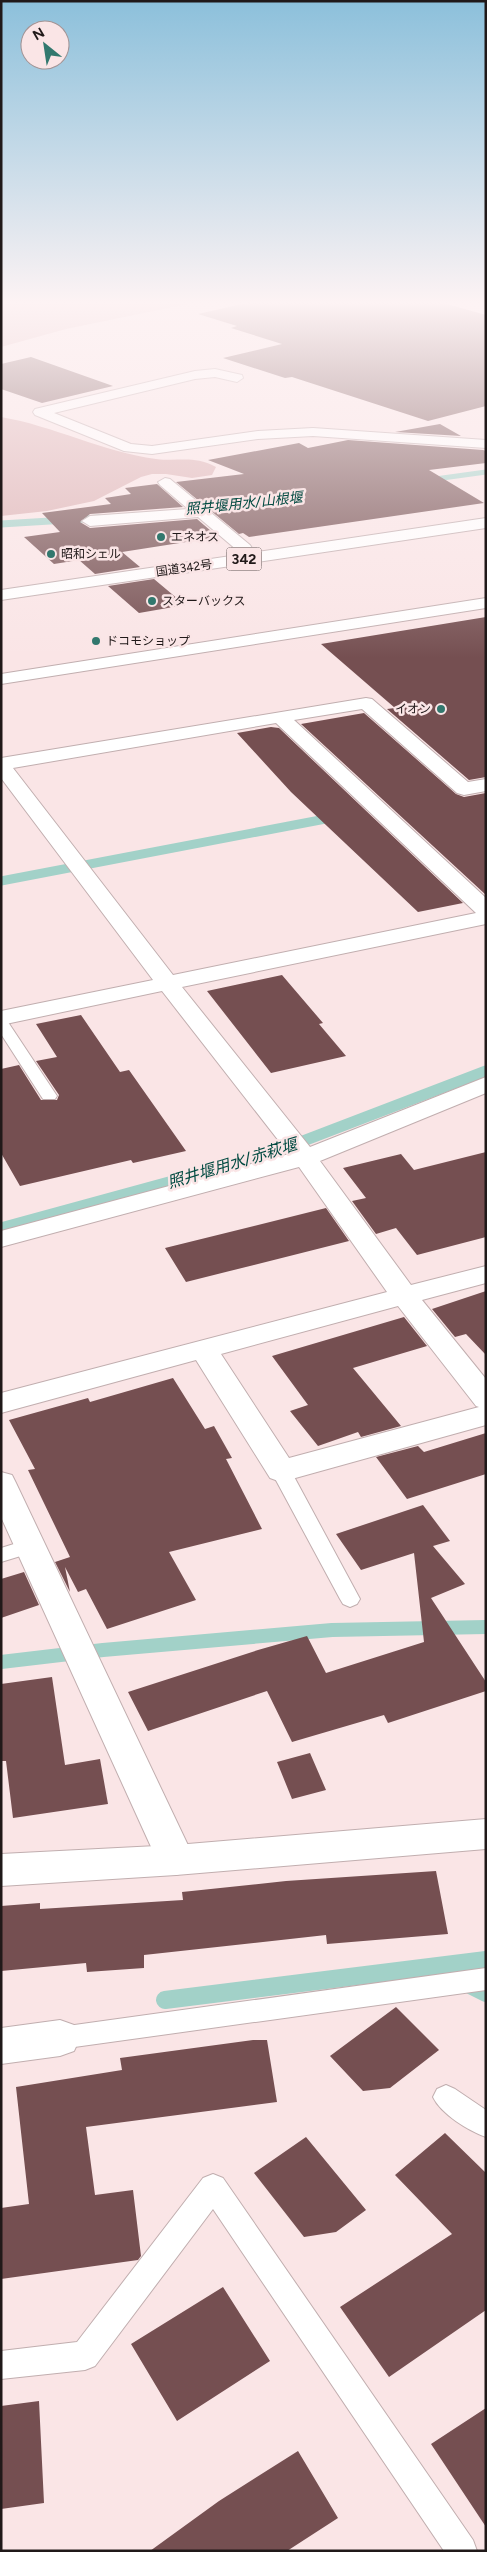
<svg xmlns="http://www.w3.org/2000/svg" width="487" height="2552" viewBox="0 0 487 2552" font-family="Figtree,'Noto Sans JP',sans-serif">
	<rect width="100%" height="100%" fill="#fae5e6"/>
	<!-- forest -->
	<path fill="#dbb0b2" d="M1 301H202L66 329 1 347Z
		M1 417C54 426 103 452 156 459 180 462 193 455 216 467L212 475 192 478 166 474H152L141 477 94 501 47 511 1 516Z"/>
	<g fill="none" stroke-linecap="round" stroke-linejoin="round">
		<!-- stream-far5 -->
		<path stroke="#a2d1c8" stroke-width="5" d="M428 480 486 472"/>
		<!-- stream-far4 -->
		<path stroke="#a2d1c8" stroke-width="7" d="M1 524 99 518"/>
		<!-- stream-far3 -->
		<path stroke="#a2d1c8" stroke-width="9" d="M1 881 336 817"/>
		<!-- stream-far2 -->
		<path stroke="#a2d1c8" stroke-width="11" d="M1 1228 264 1156 486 1071"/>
		<!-- stream-far1 -->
		<path stroke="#a2d1c8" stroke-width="14" d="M1 1662 103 1650 332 1630 486 1627"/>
		<!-- stream -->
		<path stroke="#a2d1c8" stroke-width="18" d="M468 1984 486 1993
			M165 2000 486 1960"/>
	</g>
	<!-- building -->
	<path fill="#754f51" d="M256 301H436L486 315V406L428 421 292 377 285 378 223 358 282 344 231 328 237 326 198 314Z
		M31 357 113 386 42 403 1 389V364Z
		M440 424 461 436 395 432Z
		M348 440 483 450 486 451V463L429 470 484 503 249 537 243 533 239 534 176 482 244 474 208 460 299 443 308 448Z
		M157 484 183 507 90 514 80 522 90 528 197 519 218 537 122 552 140 567 95 574 79 560 54 564 24 537 60 532 42 513 111 504 105 498 131 494 125 488Z
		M154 579 185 605 139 613 108 586Z
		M486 617V777L469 780 387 709 395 708 321 644Z
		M364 713 456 794 464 797 486 793V895L301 724Z
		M271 727 279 728 463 903 418 912 291 792 237 733Z
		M282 975 323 1023 319 1024 346 1056 271 1073 207 991Z
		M81 1015 120 1072 129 1070 186 1151 133 1163 131 1160 20 1186 1 1153V1069L19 1065 41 1100H57L59 1095 36 1061 57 1057 36 1024Z
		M486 1152V1237L417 1255 396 1228 376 1234 352 1201 366 1198 343 1168 401 1154 414 1170Z
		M326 1208 349 1241 186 1282 165 1248Z
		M486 1291V1355L466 1334 455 1337 432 1309Z
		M404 1317 427 1346 353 1368 401 1426 361 1437 358 1432 318 1446 290 1411 308 1405 272 1356Z
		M173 1378 205 1429 214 1426 232 1458 226 1459 262 1529 169 1552 196 1600 107 1629 86 1589 78 1592 65 1567 70 1592 55 1562 70 1557 28 1470 35 1469 9 1420 88 1398 90 1402Z
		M486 1433V1474L407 1499 376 1457 418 1446 424 1452Z
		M423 1505 450 1541 433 1546 465 1584 431 1598 486 1682V1691L388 1723 384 1715 292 1742 267 1691 148 1731 128 1692 258 1650 307 1636 326 1673 424 1642 414 1553 361 1570 336 1534Z
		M24 1572 39 1605 1 1618V1579Z
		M52 1677 65 1765 100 1759 108 1804 13 1818 6 1761H1V1684Z
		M310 1753 326 1790 292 1799 277 1762Z
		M436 1871 448 1934 327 1944 326 1935 144 1955V1968L87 1972 86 1963 1 1971V1906L40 1903V1909L183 1900 182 1892 286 1881Z
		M396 2007 439 2050 390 2088 363 2091 330 2056Z
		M253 2040H267L277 2102 86 2127 95 2195 133 2190 141 2256 138 2260 1 2279V2208L29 2204 16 2087 122 2070 120 2058Z
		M445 2133 486 2173V2310L389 2377 340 2307 452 2234 395 2175Z
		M306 2137 366 2210 336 2232 304 2237 254 2173Z
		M223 2287 270 2361 177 2421 131 2344Z
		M39 2401 44 2503 1 2509V2406Z
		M486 2408V2527L431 2444Z
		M298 2451 338 2518 287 2551H150L219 2501Z"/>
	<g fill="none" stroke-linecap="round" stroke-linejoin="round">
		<!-- lane casing -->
		<g stroke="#c1aeaf" stroke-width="2">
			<path id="lane" d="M1 1018 6 1019 57 1096 55 1099H43L41 1096 1 1034Z
				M281 1464 288 1466 291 1471 360 1599 357 1604 350 1607 343 1604 340 1599 271 1471 274 1466Z
				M30 1539 37 1541 40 1546 37 1551 1 1562V1548Z
				M486 1968V1990L60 2049 51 2046 47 2038 51 2030 60 2027Z
				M446 2085 455 2089 486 2110V2137C469 2131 441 2114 433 2097L437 2089Z
				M213 2174 223 2178 473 2540 477 2551H444L213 2209 95 2366 85 2370 1 2379V2351L77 2342 203 2178Z"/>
		</g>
		<!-- street casing -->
		<g stroke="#c1aeaf" stroke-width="2">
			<path id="street" d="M215 369 242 375 243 378 237 382 215 377 195 379 54 413 131 444 152 446 258 431 313 428 486 440V448L313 436 258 439 152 454 124 451 35 415 33 412 35 409 195 371Z
				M165 478 170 479 250 545 252 548 250 551H238L198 517 90 526 82 521 90 516 188 509 160 485 158 482Z
				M366 698 372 699 468 782 486 779V791L464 795 457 793 362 709 294 720 486 898V924L182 987 310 1147 486 1077V1093L320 1161 411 1285 486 1266V1283L422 1300 486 1379V1425L281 1482 270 1478 196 1360 1 1413V1393L387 1292 299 1167 1 1247V1231L289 1154 162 991 1 1025V1011L153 980 1 778V758ZM276 723 476 913 173 975 13 768ZM398 1306 476 1406 479 1407 289 1458 221 1354Z
				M1 1472 12 1475 16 1483 195 1860 189 1871 176 1875 163 1871 157 1860 1 1517Z
				M60 2020 74 2025 80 2038 74 2051 60 2056 1 2064V2028Z"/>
		</g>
		<!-- secondary casing -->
		<g stroke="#c1aeaf" stroke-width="2">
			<path id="secondary" d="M486 598V608L1 684V674Z
				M486 1819V1849L176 1875 1 1886V1854L176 1845Z"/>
		</g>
		<!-- highway casing -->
		<g stroke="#c1aeaf" stroke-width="2">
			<path id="highway" d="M486 518V528L1 600V590Z"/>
		</g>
		<!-- lane -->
		<use href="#lane" fill="#fff" fill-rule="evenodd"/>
		<!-- street -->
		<use href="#street" fill="#fff" fill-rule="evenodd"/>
		<!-- secondary -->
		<use href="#secondary" fill="#fff" fill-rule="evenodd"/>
		<!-- highway -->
		<use href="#highway" fill="#fff" fill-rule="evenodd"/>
	</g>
	<!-- sky -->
	<linearGradient id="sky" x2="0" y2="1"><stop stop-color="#8cc0db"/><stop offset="0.46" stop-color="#fdf3f4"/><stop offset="1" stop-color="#fdf3f4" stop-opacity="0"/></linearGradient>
	<rect width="487" height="658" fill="url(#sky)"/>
	<!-- markers -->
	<g fill="#32786e" stroke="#fae5e6" stroke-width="2">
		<circle cx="161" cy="537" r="5"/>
		<circle cx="51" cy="554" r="5"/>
		<circle cx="152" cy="601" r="5"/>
		<circle cx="96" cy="641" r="5"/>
		<circle cx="441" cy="709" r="5"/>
	</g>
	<g text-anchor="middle" stroke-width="5" stroke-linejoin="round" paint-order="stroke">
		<!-- far-poi labels -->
		<g font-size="12" fill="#201919" stroke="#fae5e6" text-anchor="start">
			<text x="171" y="541">エネオス</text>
			<text x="61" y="558">昭和シェル</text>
			<text x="162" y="605">スターバックス</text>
			<text x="106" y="645">ドコモショップ</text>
			<text x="431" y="713" text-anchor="end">イオン</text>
		</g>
		<!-- far-street labels -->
		<g font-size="12" fill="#201919" stroke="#fae5e6">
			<text transform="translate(184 568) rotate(-8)" y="4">国道342号</text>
		</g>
		<!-- far-water labels -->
		<g font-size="14" font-style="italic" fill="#024a41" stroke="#fae5e6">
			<text transform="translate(244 503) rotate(-6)" y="5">照井堰用水/山根堰</text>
		</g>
		<!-- shield labels -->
		<rect fill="#fae5e6" stroke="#615656" stroke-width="1" x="226.5" y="547.5" width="35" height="23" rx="4"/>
		<g font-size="14" font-weight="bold" fill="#201919">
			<text x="244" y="564">342</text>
		</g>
		<!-- water labels -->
		<g font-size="16" font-style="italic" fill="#024a41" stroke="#fae5e6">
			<text transform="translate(232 1163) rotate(-17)" y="6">照井堰用水/赤萩堰</text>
		</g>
	</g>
	<!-- border -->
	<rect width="487" height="2552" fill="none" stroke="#201919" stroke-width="5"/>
	<!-- north arrow -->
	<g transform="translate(45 45) rotate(330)"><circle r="24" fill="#fae5e6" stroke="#a39394"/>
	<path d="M0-4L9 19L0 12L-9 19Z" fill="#32786e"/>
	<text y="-8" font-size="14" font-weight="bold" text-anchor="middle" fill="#201919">N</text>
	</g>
</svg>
